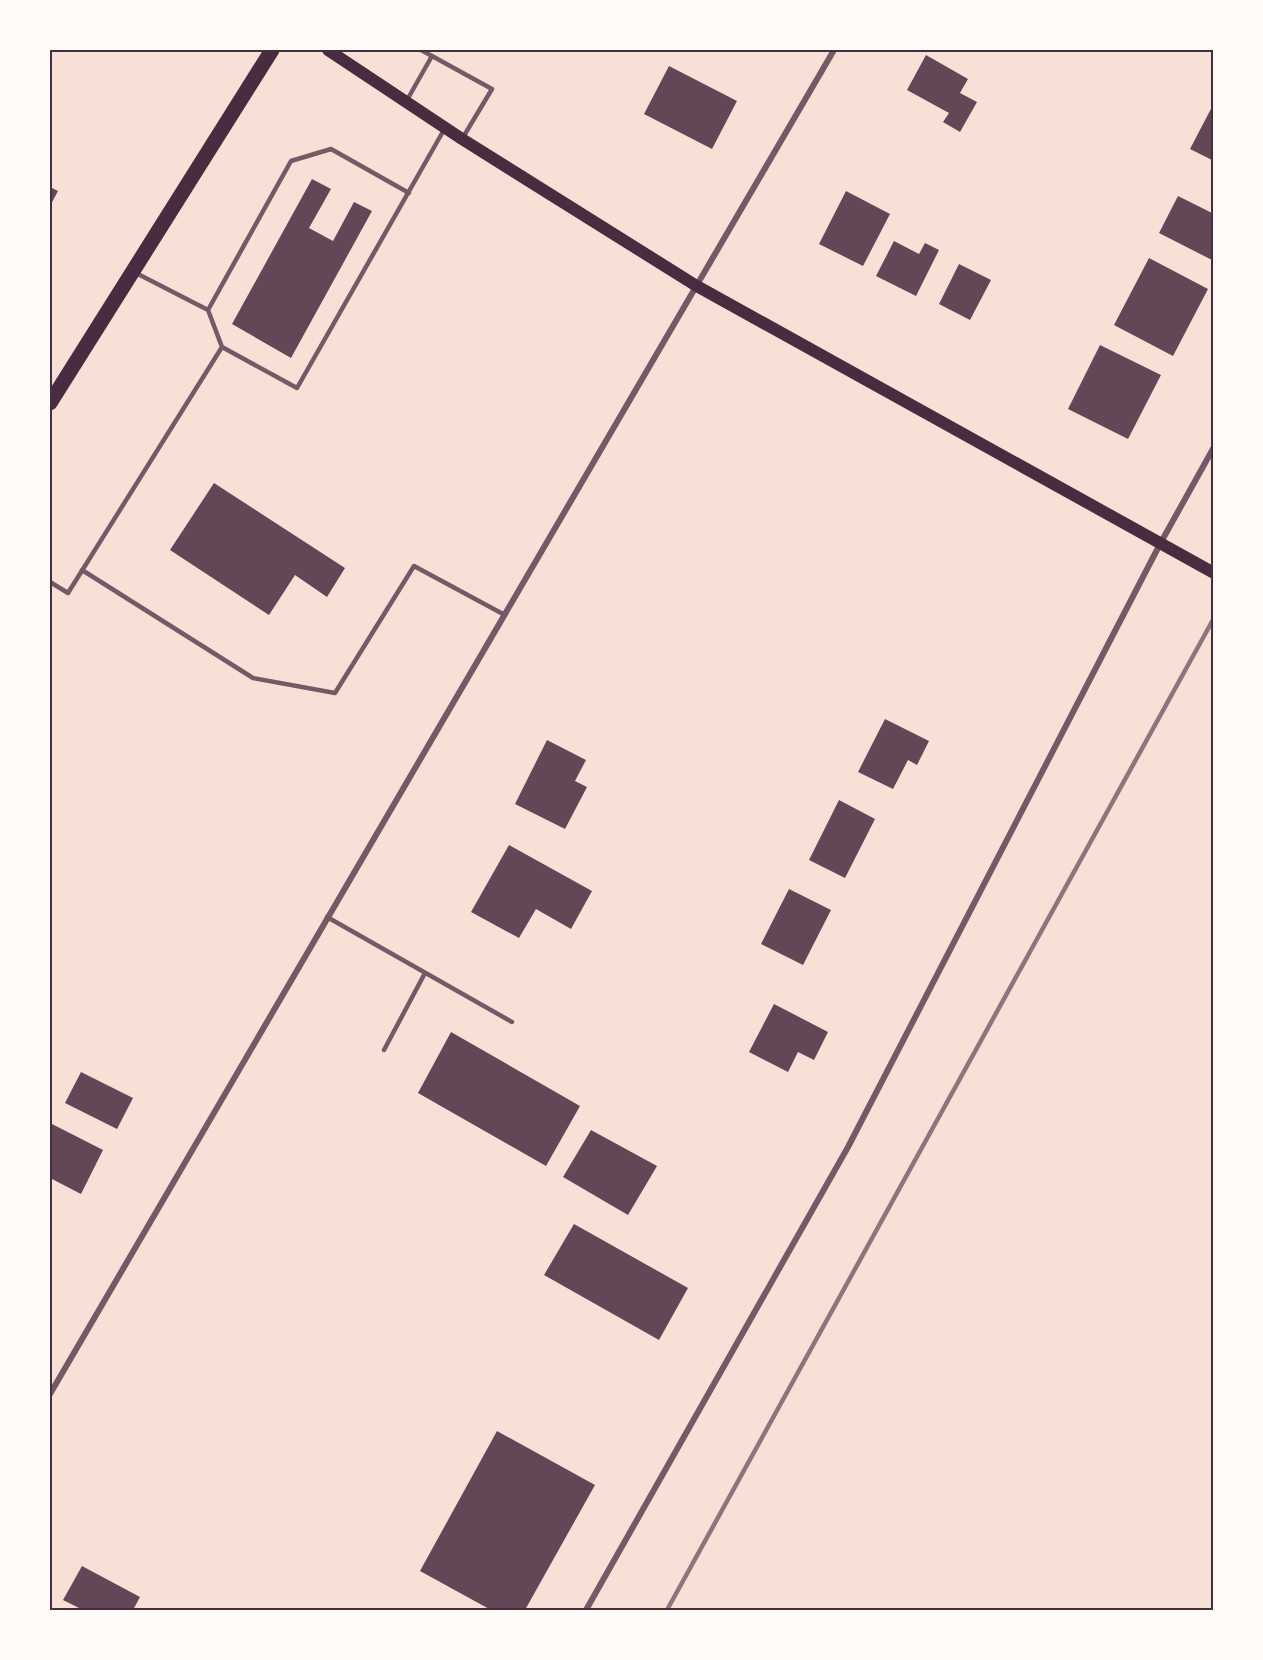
<svg xmlns="http://www.w3.org/2000/svg" width="1263" height="1660" viewBox="0 0 1263 1660" font-family="'Exo 2',sans-serif">
	<rect width="100%" height="100%" fill="#f7e1d7"/>
	<!-- building -->
	<path fill="#644757" d="M926 55 968 79 960 93 977 102 960 132 943 122 949 113 907 90Z
		M669 66 737 101 712 149 644 114Z
		M1214 103V161L1190 149Z
		M312 179 331 189 309 228 333 241 354 202 372 211 291 358 232 324Z
		M50 187 58 191 50 206Z
		M846 191 890 214 863 266 819 244Z
		M1178 196 1214 214V261L1159 233Z
		M894 241 919 254 925 243 939 250 916 296 876 276Z
		M1149 258 1208 289 1173 356 1114 325Z
		M959 264 991 280 970 320 939 304Z
		M1100 345 1161 375 1128 439 1068 409Z
		M214 483 345 568 327 597 295 575 269 615 170 550Z
		M885 719 929 741 917 765 908 760 893 789 858 772Z
		M547 740 586 760 575 781 587 787 565 829 515 804Z
		M839 800 875 819 845 878 809 860Z
		M509 845 592 891 571 929 536 909 519 938 471 912Z
		M789 889 831 910 803 965 761 944Z
		M774 1004 828 1032 814 1060 798 1052 788 1072 749 1052Z
		M451 1032 580 1106 546 1166 418 1093Z
		M81 1072 133 1098 117 1129 65 1103Z
		M50 1123 103 1150 81 1194 50 1178Z
		M591 1130 657 1166 628 1215 563 1177Z
		M574 1224 688 1288 659 1340 544 1275Z
		M497 1431 595 1485 525 1610H491L420 1571Z
		M82 1566 140 1597 133 1610H83L63 1600Z"/>
	<g fill="none" stroke-linecap="round" stroke-linejoin="round">
		<!-- service -->
		<path stroke="#755966" stroke-width="4.5" d="M432 56 492 89 462 139
			M407 100 432 56 421 50
			M134 272 208 310 222 347 297 388 445 128
			M208 310 291 161 331 149 409 193
			M82 570 253 678 335 693 414 566 503 614
			M50 582 68 593 222 347
			M327 917 512 1022
			M384 1050 425 973"/>
		<!-- minor -->
		<path stroke="#755966" stroke-width="6" d="M50 1394 834 50
			M586 1610 848 1147 1160 544 1214 447"/>
		<!-- secondary -->
		<path stroke="#4a2c40" stroke-width="12" d="M328 50 462 139 695 285 1214 573"/>
		<!-- primary -->
		<path stroke="#4a2c40" stroke-width="15" d="M50 403 272 50"/>
		<!-- rail -->
		<path stroke="#8f747c" stroke-width="4.5" d="M667 1610 1214 618"/>
	</g>
	<!-- border -->
	<rect width="1263" height="1660" fill="none" stroke="#fffaf5" stroke-width="102"/>
	<rect x="51" y="51" width="1161" height="1558" fill="none" stroke="#4a2c40" stroke-width="2"/>
</svg>
